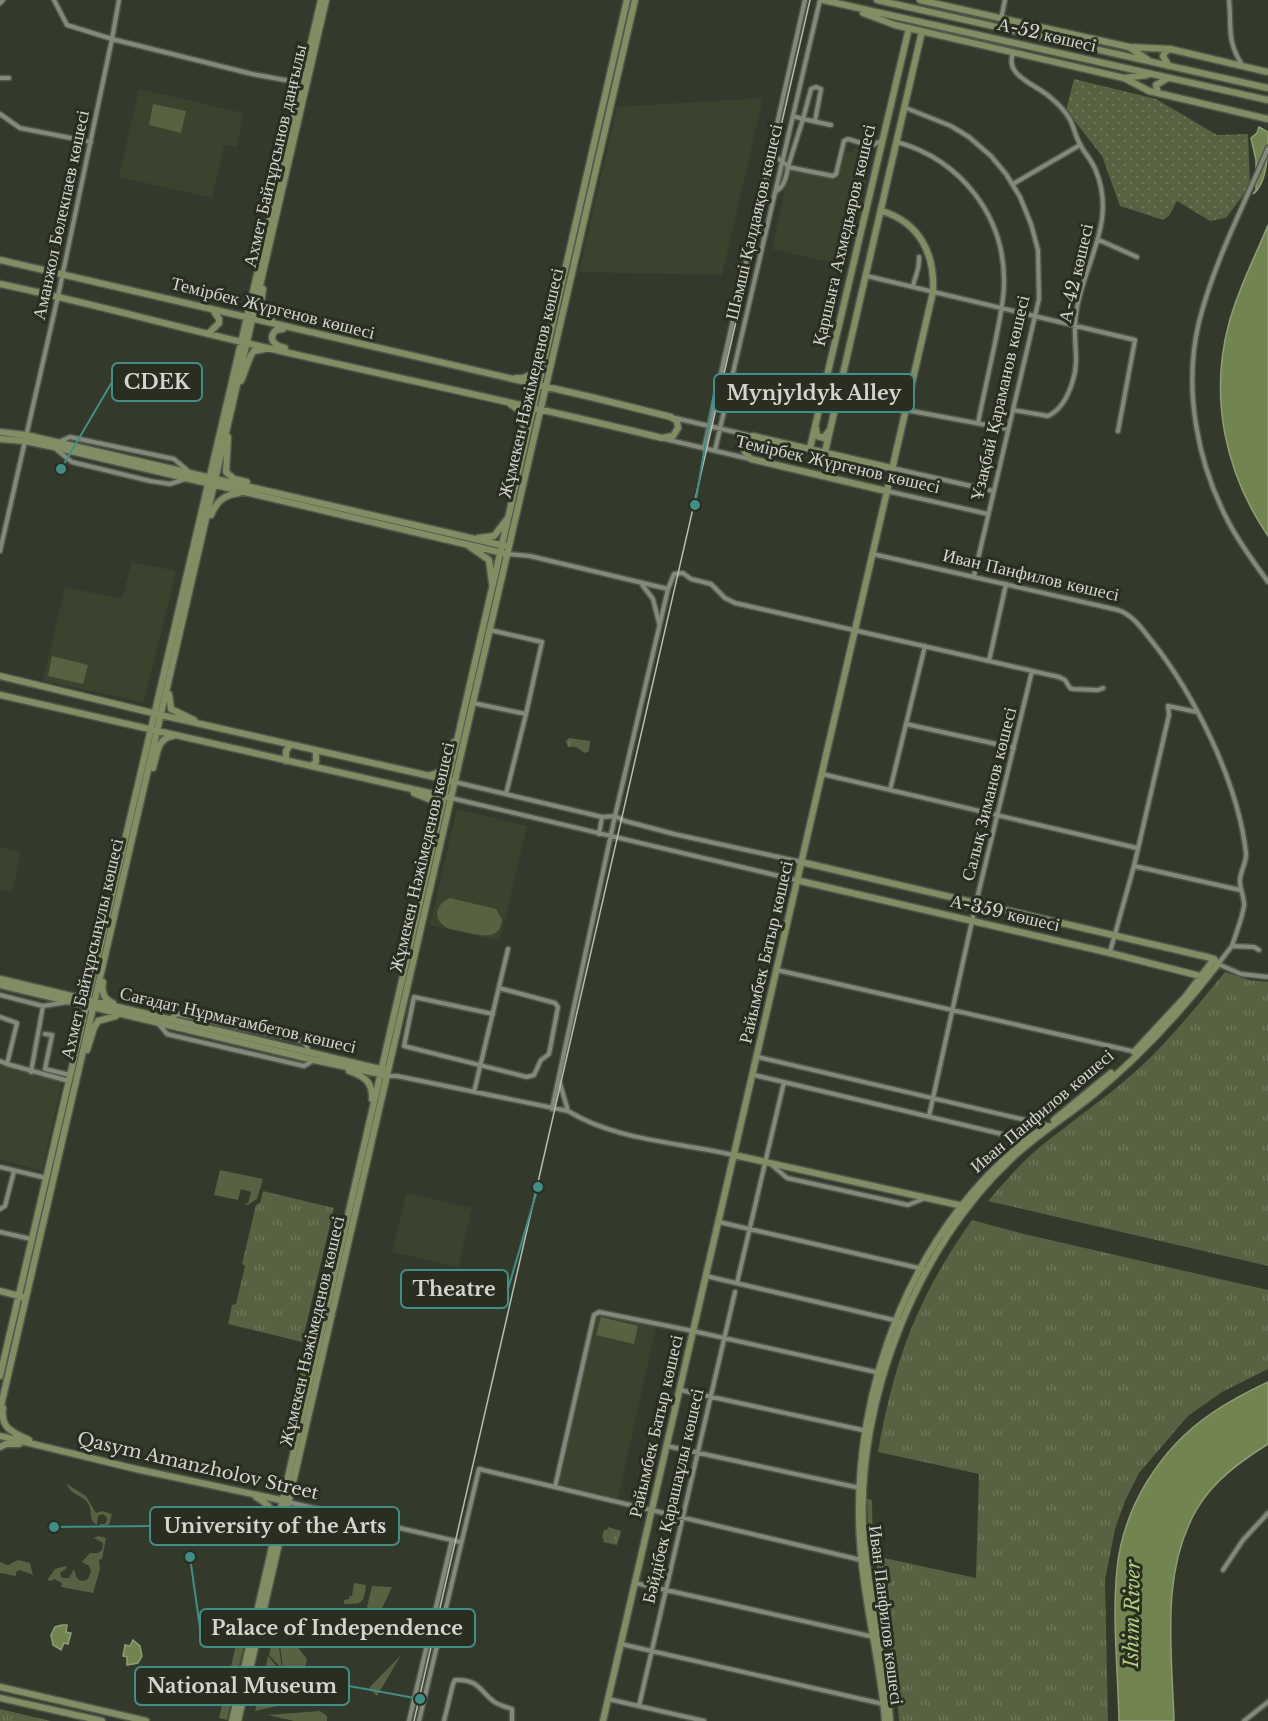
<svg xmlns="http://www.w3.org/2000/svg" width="1268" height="1721" viewBox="0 0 1268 1721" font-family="'Libre Baskerville',serif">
	<defs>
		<pattern id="forest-crowns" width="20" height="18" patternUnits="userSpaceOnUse" patternTransform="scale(1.5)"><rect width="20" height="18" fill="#576835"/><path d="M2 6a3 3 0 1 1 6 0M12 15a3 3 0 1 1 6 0" fill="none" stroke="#6e7d51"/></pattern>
		<pattern id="park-tufts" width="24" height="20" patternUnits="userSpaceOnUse" patternTransform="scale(1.5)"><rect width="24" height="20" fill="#566241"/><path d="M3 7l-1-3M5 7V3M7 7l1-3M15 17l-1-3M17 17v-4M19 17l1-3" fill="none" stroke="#6d785b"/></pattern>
		<pattern id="garden-dots" width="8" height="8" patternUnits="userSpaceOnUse" patternTransform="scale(1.5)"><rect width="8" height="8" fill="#566241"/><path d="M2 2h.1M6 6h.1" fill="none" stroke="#6d785b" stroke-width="1.8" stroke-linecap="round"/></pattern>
	</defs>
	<rect width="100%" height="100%" fill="#33392b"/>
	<!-- built -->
	<path fill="#3b432f" d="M139 89 244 113 237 147 224 145 212 198 119 177Z
		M763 98 722 275 579 272 617 107Z
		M854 148 873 151 846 266 772 249 789 170 836 180 843 150 853 153Z
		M132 562 176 571 144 702 43 681 65 587 122 599Z
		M457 809 527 826 500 941 430 925Z
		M0 847 21 852 12 893 0 890Z
		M0 1065 62 1082 42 1171 0 1160Z
		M406 1193 472 1208 458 1267 392 1252Z
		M598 1314 656 1327 618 1498 559 1484Z"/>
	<!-- grass -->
	<path fill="#566241" d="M153 104 186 111 181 133 149 125Z
		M52 656 88 665 83 684 48 676Z
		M450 898 496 909 502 919C501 942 480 935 464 932 457 930 447 930 442 924 432 915 439 902 450 898Z
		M220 1170 263 1179 257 1199 248 1205 245 1204V1203H248L251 1192 241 1189 238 1200 214 1195Z
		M601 1317 638 1326 634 1344 596 1335Z
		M67 1484 86 1496 96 1513 102 1511 112 1514 109 1525 100 1526V1524H105L107 1520 106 1516 102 1514 98 1516 97 1525C88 1520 93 1512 88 1503 81 1494 70 1495 67 1484Z
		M867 1499 872 1500 873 1554 885 1628 880 1627 878 1614 880 1612C877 1596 872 1584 870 1568H873L870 1567 869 1554H872L869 1553Z
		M98 1536 106 1538 102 1559 99 1560 100 1569 93 1593 61 1587 62 1583 54 1579 52 1581 47 1580 55 1569 66 1566 67 1568 60 1573 62 1578H69L74 1569C76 1575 77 1585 88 1579L91 1571 89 1566 82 1562 90 1553H98L102 1550 103 1543 94 1538Z
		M18 1560 30 1563 33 1575 20 1570 16 1572V1576L0 1573V1562L8 1565Z
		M354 1583 366 1585C364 1604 362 1604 344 1604V1600L349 1599V1596H352Z
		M372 1586 392 1587 378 1617 367 1607Z
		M277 1621 307 1659 301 1687 283 1670Z
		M276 1626 282 1669 269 1655Z
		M239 1632 244 1636 245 1641 227 1720 219 1718Z
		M401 1655 377 1696 369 1688Z
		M268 1656 282 1672 283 1682 264 1677Z
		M260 1692 286 1698 287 1704 255 1711Z
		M320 1711 327 1716V1721H294L267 1715Z"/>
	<!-- forest -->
	<path fill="url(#forest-crowns)" d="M301 1370 307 1372 296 1421 293 1423 289 1422Z"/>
	<!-- park -->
	<path fill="url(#park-tufts)" d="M569 738 590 741 589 751 585 753 576 747H568L566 741Z
		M1225 972 1249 980 1268 982V1266L988 1201C1006 1180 1024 1159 1046 1142 1076 1118 1107 1097 1136 1071 1169 1041 1197 1006 1225 972Z
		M263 1191 334 1208 302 1342 228 1324 232 1305 236 1304 245 1266 242 1264 256 1205 260 1203Z
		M972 1220 1024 1234 1268 1290V1369L1222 1392 1188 1416 1139 1473 1125 1501 1115 1529 1105 1580 1108 1721H899L897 1694 875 1556 976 1578 979 1474 878 1452C894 1360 918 1296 972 1220Z
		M608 1527 621 1531 617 1545 603 1542 604 1539 602 1538 604 1530H607Z
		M0 1709 51 1721H0Z"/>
	<!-- garden -->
	<path fill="url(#garden-dots)" d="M1074 79 1156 99 1217 135 1248 134 1250 186 1226 218 1210 221 1177 201 1169 216 1163 220 1120 206 1102 156 1066 110Z"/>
	<!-- water -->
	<path fill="#728550" stroke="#8f9d76" stroke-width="1.5" d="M1259 127 1268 132C1268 150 1268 183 1253 194L1256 190V160L1251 138 1257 133Z
		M1268 225V536C1225 473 1209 397 1229 323 1238 289 1255 257 1268 225Z
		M1268 1382V1444C1241 1461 1213 1481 1197 1509 1160 1571 1172 1652 1174 1721H1119C1118 1671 1112 1619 1117 1569 1123 1508 1160 1448 1212 1413 1230 1401 1249 1391 1268 1382Z
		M62 1625H67L66 1632 71 1633 68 1644 64 1643 61 1650 53 1645 51 1635 55 1627Z
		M133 1640 140 1646 142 1656 138 1663 127 1665V1657L123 1656 125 1645 130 1646Z"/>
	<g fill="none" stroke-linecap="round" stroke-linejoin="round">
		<!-- street casing -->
		<g stroke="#52574b" stroke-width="7">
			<path id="street" d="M54 0 67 25 112 39 119 0
				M1229 0C1232 28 1226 39 1242 65
				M0 3 3 0
				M1001 19 1005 0
				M0 78H9
				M906 108 951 126 969 137 991 156 1006 174 1020 197 1031 224 1038 250 1039 299 974 576
				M0 114 20 128 91 142
				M793 116 803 119 788 167 833 176 836 174 844 141 848 139 871 146 881 141
				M815 121 821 89 816 87 811 89 803 119 831 125
				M897 142C961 160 1005 216 1004 283 1004 300 1000 317 997 333 991 363 984 393 978 423
				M1268 148C1244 205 1214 262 1199 322 1183 388 1197 462 1228 521 1239 543 1254 562 1268 582
				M771 153 788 166C787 175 785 187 776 191
				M1013 184 1080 145
				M1099 240 1137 257
				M867 276 1135 340 1118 431
				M913 287C915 273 920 272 919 257
				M906 410 1008 429
				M1013 410 1048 416C1061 410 1069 394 1073 380 1079 362 1074 344 1075 326 1077 271 1119 227 1096 171 1092 160 1084 153 1080 144 1075 136 1074 126 1069 118 1065 111 1057 103 1051 98 1042 89 1021 81 1015 71 1011 66 1011 59 1013 53
				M675 418 752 436
				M665 439 750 459
				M59 442 70 437 174 459 187 470
				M704 449 805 0
				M57 450 72 462 150 481 170 484 185 479
				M715 450 820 0
				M892 468 993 491
				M887 491 988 514
				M0 551 58 296 112 39 252 74 301 83
				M507 554 530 556 668 589
				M873 554 1118 610C1133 615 1142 629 1151 640 1195 695 1238 783 1246 853 1247 861 1241 870 1240 879 1239 888 1245 898 1244 906 1242 919 1236 933 1232 946
				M640 582 653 599 659 623
				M490 630 542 642 526 714
				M989 661 1006 584
				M473 703 526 714 506 794
				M906 724 1014 748
				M822 774 1137 848
				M455 782 602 817 599 834
				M890 790 925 646
				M451 798 796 880
				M602 817 615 816 668 589 674 574 683 573 691 579 711 584 725 598 735 603 1059 677 1065 680 1070 688 1073 689 1098 690 1103 688
				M1134 866 1240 890
				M1259 950 1254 947 1232 946 1218 964 1241 974 1268 977
				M1110 952 1134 866 1169 715 1168 706 1197 712
				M777 970 1136 1052
				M0 995 43 1006 67 1002
				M493 1014 414 997 404 1046 527 1077 534 1075 541 1060 549 1054 558 1007 555 1003 499 988
				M0 1017 17 1023 7 1064 69 1081
				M170 1019 177 1014 302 1041 306 1045 309 1052
				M158 1023 167 1034 175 1036 304 1066 314 1060
				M45 1034 52 1035 45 1069 70 1075
				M758 1057 1051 1126
				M0 1061 7 1064
				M31 1072 43 1006
				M754 1075 1027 1140
				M386 1076H397L568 1111C617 1141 679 1142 733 1155
				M559 1080 568 1111
				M474 1092 508 949
				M552 1109 615 816 625 821 674 834 801 862
				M929 1116 976 903 1032 671
				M772 1165 787 1178 908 1205 923 1199
				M0 1167 46 1178
				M0 1209 5 1206 14 1171
				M719 1222 923 1269
				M0 1232 31 1239
				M706 1276 898 1321
				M737 1283 784 1082
				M680 1390 867 1431
				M667 1446 860 1488
				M555 1487 594 1315 599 1312 693 1331 880 1373
				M288 1502 460 1542
				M1223 1570 1243 1540 1268 1513
				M635 1583 874 1637
				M621 1644 883 1704
				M608 1699 704 1721
				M639 1706 735 1292
				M409 1721 452 1540
				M419 1721 479 1469 861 1560
				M444 1721 453 1684 455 1680C477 1679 479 1689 493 1701 498 1705 506 1707 512 1709V1721
				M1244 1721 1268 1702"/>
		</g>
		<!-- secondary casing -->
		<g stroke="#52574b" stroke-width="9">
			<path id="secondary" d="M823 0 1268 100
				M877 0 1268 88
				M920 0 1129 47 1170 49 1268 72
				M863 13 895 25 1124 78 1149 91 1268 119
				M1129 47 1148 60
				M1169 66 1163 56 1165 52 1170 49
				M1124 78 1147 75
				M1158 93 1156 85 1168 78
				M0 260 595 398 671 417 677 421 678 428 673 436 662 438C523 404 382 375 242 342 161 323 81 301 0 284
				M263 289 260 310 265 317 272 321
				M283 329 276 330C267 339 275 346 285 348
				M208 334 219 323V319L213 310
				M516 378H523L535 373 543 348
				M241 381 251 355 254 351 265 349
				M510 404C527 413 524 426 522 442
				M816 428 817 436 824 438 828 432
				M0 432 26 435 505 546
				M228 437 226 472 234 479 247 482
				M0 439 25 441 54 447 503 553
				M810 448 909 28
				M825 452 922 31
				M886 491 751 459C742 451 739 441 753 436L891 468
				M211 515C217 501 224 495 239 493
				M478 538 494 536 507 519
				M469 546 489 560 492 583
				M0 676 161 715 452 781
				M169 694 171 709 194 720
				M0 695 447 797
				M286 761V751L290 745
				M311 766 316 762V750
				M153 768C157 755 157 738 173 736
				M431 775C448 772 448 756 454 742
				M414 793 431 800 433 803 434 830
				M801 862 1207 957 1214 959 1218 964C1181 1012 1140 1056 1093 1095 1066 1117 1036 1135 1011 1159 917 1247 857 1399 863 1528 867 1593 886 1656 890 1721
				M796 880 1110 953 1204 977
				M0 979 384 1070
				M103 982C101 991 104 1000 113 1003
				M0 985 314 1060 385 1075
				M87 1050 94 1028 98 1021 116 1016
				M1134 1052 1186 996 1214 959
				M349 1071C364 1076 373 1082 372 1099
				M1054 1120 1111 1073
				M734 1155 963 1206
				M0 1291 23 1297
				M0 1376 321 0
				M3 1408C0 1428 13 1433 29 1440
				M0 1410 326 0
				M0 1436 136 1469 285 1501
				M0 1447 6 1444H19
				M256 1497C270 1505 274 1510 274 1527
				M0 1687 146 1721
				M0 1698 102 1721
				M232 1721 627 0
				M238 1721 635 0
				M603 1721 933 292C935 254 920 223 882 211
				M885 1721C881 1661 863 1602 860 1541 850 1388 915 1218 1043 1128"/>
		</g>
		<!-- street -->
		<use href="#street" stroke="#848a7a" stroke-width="4"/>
		<!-- secondary -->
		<use href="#secondary" stroke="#818e63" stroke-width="6"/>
		<!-- tram -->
		<path stroke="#b9bcb3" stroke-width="1.5" d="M414 1721 810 0"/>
	</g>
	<g text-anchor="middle" stroke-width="6" stroke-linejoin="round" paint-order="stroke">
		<!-- street labels -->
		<g font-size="18" fill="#d3d6ce" stroke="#2a2e21">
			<text transform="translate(1047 35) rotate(13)" y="6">А-52 көшесі</text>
			<text transform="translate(275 156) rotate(-77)" y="6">Ахмет Байтұрсынов даңғылы</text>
			<text transform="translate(61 215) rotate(-78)" y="6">Аманжол Бөлекпаев көшесі</text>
			<text transform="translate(754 222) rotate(-77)" y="6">Шәмші Қалдаяқов көшесі</text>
			<text transform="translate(844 235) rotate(-77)" y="6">Қаршыға Ахмедьяров көшесі</text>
			<text transform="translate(1076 273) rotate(-77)" y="6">А-42 көшесі</text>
			<text transform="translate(273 308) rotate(14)" y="6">Темірбек Жүргенов көшесі</text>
			<text transform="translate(531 383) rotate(-77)" y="6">Жұмекен Нәжімеденов көшесі</text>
			<text transform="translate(1000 398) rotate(-77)" y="6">Ұзақбай Қараманов көшесі</text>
			<text transform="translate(838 464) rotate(13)" y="6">Темірбек Жүргенов көшесі</text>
			<text transform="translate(1031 575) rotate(13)" y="6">Иван Панфилов көшесі</text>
			<text transform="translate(989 794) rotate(-76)" y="6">Салық Зиманов көшесі</text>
			<text transform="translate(422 857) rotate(-77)" y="6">Жұмекен Нәжімеденов көшесі</text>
			<text transform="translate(1005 913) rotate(13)" y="6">А-359 көшесі</text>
			<text transform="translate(92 949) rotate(-77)" y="6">Ахмет Байтұрсынұлы көшесі</text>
			<text transform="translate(766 952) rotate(-77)" y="6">Райымбек Батыр көшесі</text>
			<text transform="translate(238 1020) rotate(13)" y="6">Сағадат Нұрмағамбетов көшесі</text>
			<text transform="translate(1042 1111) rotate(-40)" y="6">Иван Панфилов көшесі</text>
			<text transform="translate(312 1331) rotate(-77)" y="6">Жұмекен Нәжімеденов көшесі</text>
			<text transform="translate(656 1426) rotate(-77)" y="6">Райымбек Батыр көшесі</text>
			<text transform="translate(198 1466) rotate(13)" y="6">Qasym Amanzholov Street</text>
			<text transform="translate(673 1496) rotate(-77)" y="6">Бәйдібек Қарашаұлы көшесі</text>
			<text transform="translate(886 1615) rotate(83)" y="6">Иван Панфилов көшесі</text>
		</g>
		<!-- water labels -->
		<g font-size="20" font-style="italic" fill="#b2ce7f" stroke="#2a2e21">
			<text transform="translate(1132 1614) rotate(-89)" y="7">Ishim River</text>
		</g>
	</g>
	<!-- callouts -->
	<path fill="none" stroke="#408e86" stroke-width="2" d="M61 469L112 382M695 505L714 393M538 1187L508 1289M54 1527L150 1526M190 1557L200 1628M420 1699L349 1686"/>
	<g fill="#408e86" stroke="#2a2e21" stroke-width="2">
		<circle cx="61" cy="469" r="6"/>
		<circle cx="695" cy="505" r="6"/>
		<circle cx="538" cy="1187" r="6"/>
		<circle cx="54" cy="1527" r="6"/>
		<circle cx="190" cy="1557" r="6"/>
		<circle cx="420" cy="1699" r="6"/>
	</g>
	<g fill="#2a2e21" stroke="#408e86" stroke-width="2">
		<rect x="112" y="363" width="90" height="38" rx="6"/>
		<rect x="714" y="374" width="200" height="38" rx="6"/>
		<rect x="401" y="1270" width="107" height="38" rx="6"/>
		<rect x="150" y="1507" width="249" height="38" rx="6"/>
		<rect x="200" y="1609" width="275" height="38" rx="6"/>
		<rect x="135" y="1667" width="214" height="38" rx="6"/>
	</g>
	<g font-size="20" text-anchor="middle" font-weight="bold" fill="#d3d6ce">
		<text x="157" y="389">CDEK</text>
		<text x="814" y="400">Mynjyldyk Alley</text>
		<text x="454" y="1296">Theatre</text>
		<text x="275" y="1533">University of the Arts</text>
		<text x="337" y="1635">Palace of Independence</text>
		<text x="242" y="1693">National Museum</text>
	</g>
</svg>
